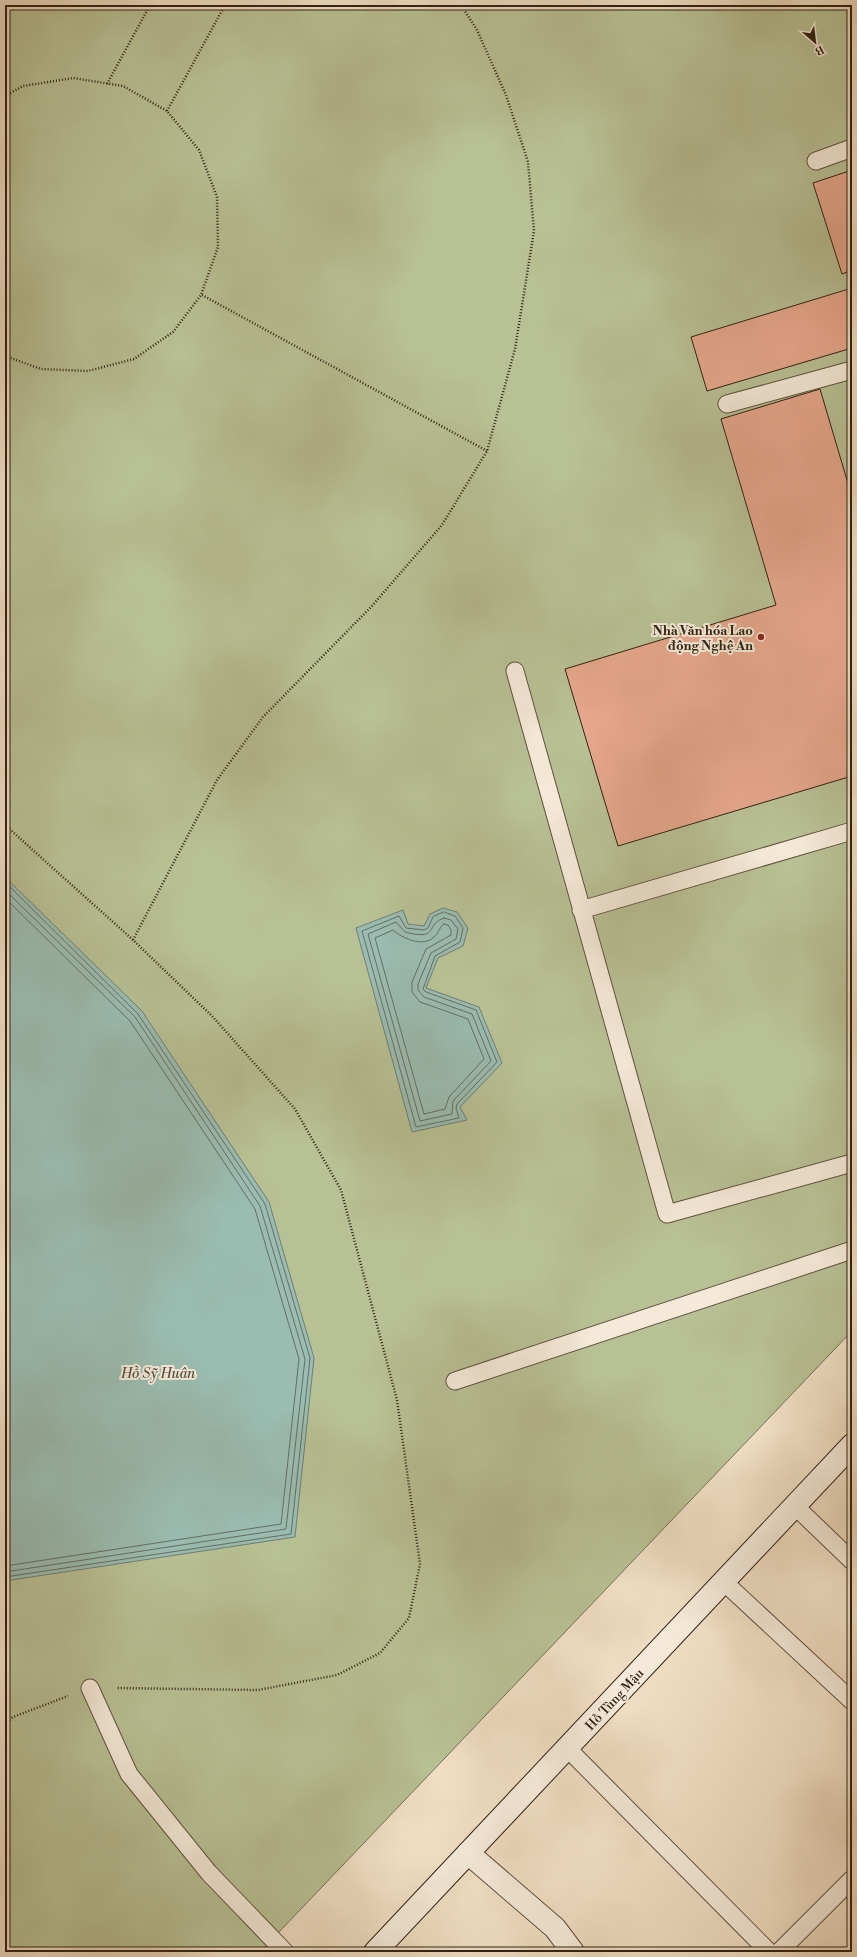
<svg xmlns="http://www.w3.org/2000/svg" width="857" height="1957" viewBox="0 0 857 1957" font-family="'Libre Bodoni',serif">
	<rect width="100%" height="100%" fill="#f0dec4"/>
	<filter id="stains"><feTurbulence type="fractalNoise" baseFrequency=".005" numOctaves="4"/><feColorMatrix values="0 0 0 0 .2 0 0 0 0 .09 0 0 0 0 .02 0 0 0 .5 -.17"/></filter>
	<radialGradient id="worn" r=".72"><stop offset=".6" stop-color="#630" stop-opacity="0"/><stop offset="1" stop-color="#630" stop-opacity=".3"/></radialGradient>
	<!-- green -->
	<path fill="#b8c195" stroke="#747254" d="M5 5H852V1331L260 1952H5Z"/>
	<!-- water -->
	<path fill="#9abcb1" stroke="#6f7e72" d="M5 877 142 1011 269 1202 314 1358 295 1537 5 1581Z
		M443 908 457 912 468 928 463 946 438 958 426 988 479 1007 502 1063 460 1107 467 1120 412 1132 356 928 403 910 408 924 424 926 430 914Z"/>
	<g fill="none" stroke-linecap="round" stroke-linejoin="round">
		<!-- shore -->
		<path stroke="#646f62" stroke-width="1" d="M5 882 138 1014 265 1204 310 1358 291 1534 5 1577
			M5 890 135 1017 260 1206 305 1359 286 1529 5 1572
			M5 898 130 1021 255 1209 299 1359 281 1524 5 1566
			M444 912 455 916 463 928 460 942 435 956 423 989 426 992 476 1010 497 1062 457 1104 456 1108 459 1118 416 1127 362 931 399 916 406 928 424 930 428 928 433 917Z
			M444 918 451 920 458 929 456 939 431 953 418 984V990L424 997 472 1014 491 1061 453 1101 452 1114 420 1121 368 934 396 922 405 932C440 941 424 925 444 918Z
			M444 924 448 925 451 930V935L426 949 412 982V992L420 1002 468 1019 484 1059 449 1097 445 1109 424 1114 375 938 393 930C402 938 423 948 434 937 439 933 439 927 444 924Z"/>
	</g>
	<!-- building -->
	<path fill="#e6a78c" stroke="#2f2213" d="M852 170V270L842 274 813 183Z
		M852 288V348L707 391 691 337Z
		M820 389 852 497V776L618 846 565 669 776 605 721 419Z"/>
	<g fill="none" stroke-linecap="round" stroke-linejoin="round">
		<!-- lane casing -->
		<g stroke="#5f513f" stroke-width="19">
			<path id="lane" d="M816 161 852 148
				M727 404 852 370
				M515 671 667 1214 852 1163
				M581 910 852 831
				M455 1381 852 1250
				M795 1506 852 1561
				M724 1582 852 1701
				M90 1688 129 1774 209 1873 285 1952
				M567 1748 769 1952
				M779 1952 852 1879"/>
		</g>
		<!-- street casing -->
		<g stroke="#5f513f" stroke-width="24">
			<path id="street" d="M468 1853 555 1928 573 1952"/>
		</g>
		<!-- secondary casing -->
		<g stroke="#2f2213" stroke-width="24">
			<path id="secondary" d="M375 1952 852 1445"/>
		</g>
		<!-- path -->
		<path stroke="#2f2213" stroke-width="2.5" stroke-dasharray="1 2" stroke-linecap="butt" d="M107 84 150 5
			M5 96 23 86 73 78 123 86 167 111 199 150 217 197 218 247 201 295 173 332 134 359 88 371 41 369 5 356
			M167 111 225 5
			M202 295 487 451
			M5 825 133 940 212 1016 295 1109 341 1190 397 1400 420 1564 409 1618 380 1653 337 1675 258 1690 116 1688
			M133 940 217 780 263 717 371 607 442 525 487 451 515 349 534 231 528 162 506 95 477 30 461 5
			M5 1724 13 1717 68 1696"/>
		<!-- lane -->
		<use href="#lane" stroke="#f5ead9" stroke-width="17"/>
		<!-- street -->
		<use href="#street" stroke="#f5ead9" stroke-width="22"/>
		<!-- secondary -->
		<use href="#secondary" stroke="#f5ead9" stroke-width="22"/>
	</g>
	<!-- markers -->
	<circle fill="#8f2418" stroke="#f5ead9" stroke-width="1.5" cx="761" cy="637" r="4"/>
	<g text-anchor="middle" stroke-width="4" stroke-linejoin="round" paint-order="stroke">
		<!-- poi labels -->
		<g font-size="13" font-weight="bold" fill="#2f2213" stroke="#f5ead9" text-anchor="end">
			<text x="753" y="635">Nhà Văn hóa Lao<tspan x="753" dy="15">động Nghệ An</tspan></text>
		</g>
		<!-- street labels -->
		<g font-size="13" fill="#2f2213" stroke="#f5ead9">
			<text transform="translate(614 1699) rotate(-47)" y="5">Hồ Tùng Mậu</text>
		</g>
		<!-- water labels -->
		<g font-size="14" font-style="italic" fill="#4f5042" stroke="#f5ead9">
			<text x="158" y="1378">Hồ Sỹ Huân</text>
		</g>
	</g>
	<!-- margin -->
	<rect width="857" height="1957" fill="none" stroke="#f0dec4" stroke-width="20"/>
	<rect x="6" y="6" width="845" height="1945" fill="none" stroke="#2f2213" stroke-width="2"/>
	<rect x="10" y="10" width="837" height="1937" fill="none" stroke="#2f2213"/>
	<!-- north arrow -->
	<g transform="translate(815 42) rotate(152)" stroke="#f5ead9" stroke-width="3" paint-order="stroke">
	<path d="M0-3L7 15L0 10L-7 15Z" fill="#2f2213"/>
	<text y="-6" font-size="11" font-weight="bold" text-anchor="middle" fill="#2f2213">B</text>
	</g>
	<rect width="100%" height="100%" filter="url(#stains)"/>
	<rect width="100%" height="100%" fill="url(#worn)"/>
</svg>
